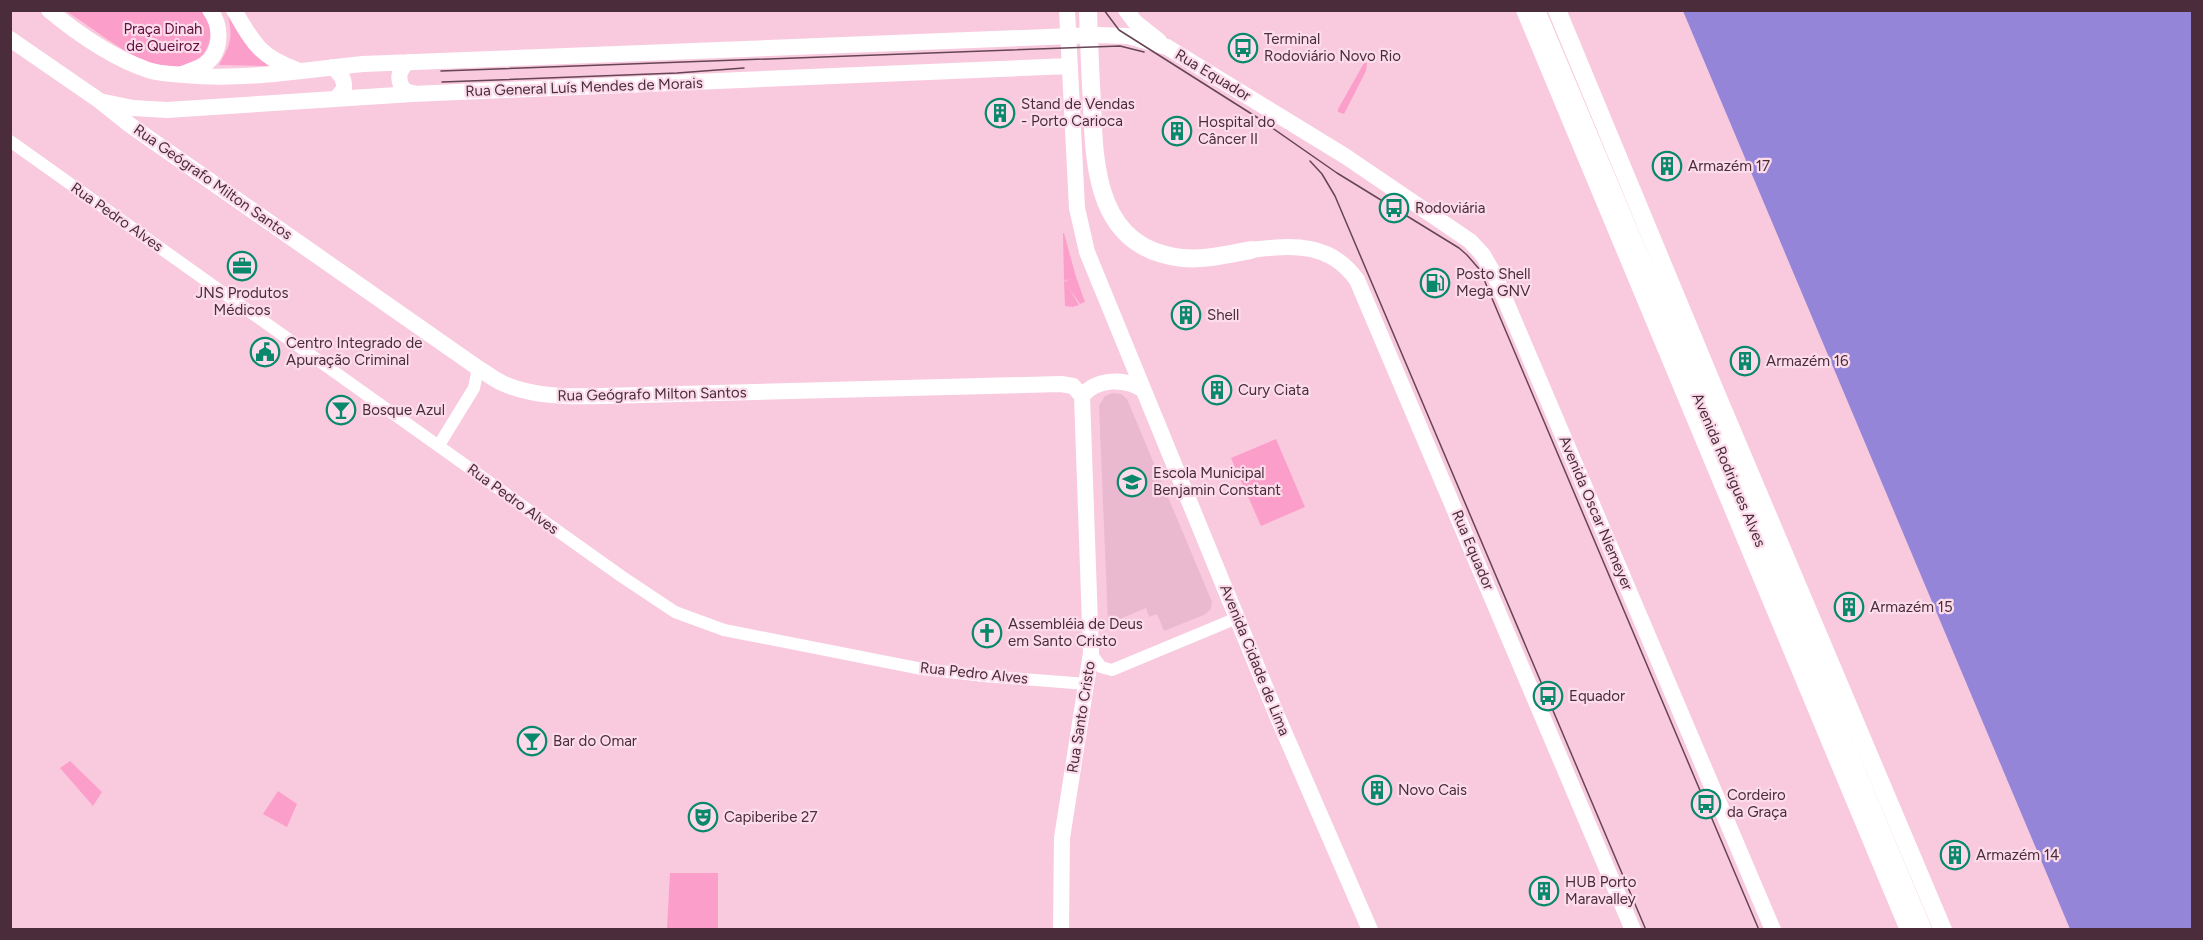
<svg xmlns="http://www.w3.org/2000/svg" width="2203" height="940" viewBox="0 0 2203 940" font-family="Figtree,sans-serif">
	<rect width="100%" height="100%" fill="#f9cade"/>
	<!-- built -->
	<path fill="#ebb9cf" d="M1113 393 1121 394 1127 399 1212 602 1211 609 1204 615 1164 631 1157 614 1149 617 1146 608 1108 624 1099 406 1105 396Z"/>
	<!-- green -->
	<path fill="#fc9eca" d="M66 11H202C218 26 211 56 190 64 180 68 163 67 153 64 130 58 88 25 66 11Z
		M227 11 251 47 268 66 219 65C232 42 233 37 227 11Z
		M1364 63H1367L1366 71 1344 114 1338 112V109Z
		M1063 233H1064L1076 277 1085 302 1080 304 1069 288 1079 305 1073 307 1065 306 1064 282 1071 279 1064 281Z
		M1276 439 1305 507 1261 526 1231 458Z
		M70 761 102 792 93 806 60 768Z
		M278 791 297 804 287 827 263 814Z
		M670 873H718V929H667Z"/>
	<!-- water -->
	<path fill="#9485d9" d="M1683 11H2192V929H2070Z"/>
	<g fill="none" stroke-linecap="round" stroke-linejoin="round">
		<!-- minor -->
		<path stroke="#fff" stroke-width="12" d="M10 141 621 576 675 612 724 630 922 669 984 676 1087 684
			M439 445 474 388 478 368
			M1091 653 1101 667 1112 670 1237 618"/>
		<!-- major -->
		<path stroke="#fff" stroke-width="16" d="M49 10C78 34 113 58 148 70 160 74 172 74 184 75 244 81 304 70 363 64L1097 35 1128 36 1167 47 1345 156 1470 241 1483 255 1495 276 1773 930
			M234 10C254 44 259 56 297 70
			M1067 10 1077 208 1087 252 1278 718 1370 930
			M1126 10 1135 22 1159 41
			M1524 10 1908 930
			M10 39 100 101 130 125 478 368C486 373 494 379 502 383 533 397 570 397 603 396L1061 384 1073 386 1082 396
			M408 62C397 70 397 82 405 91L415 94
			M332 67C340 73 345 79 344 89L336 99
			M182 74C190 71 198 69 205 64 222 52 222 26 210 10
			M104 102 133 108 167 110 412 94 1070 66
			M1251 250C1293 245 1330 242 1357 280L1633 930
			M1082 396C1097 378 1124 378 1142 389
			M1061 930 1062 838 1091 653 1082 396"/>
		<!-- highway -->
		<path stroke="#fff" stroke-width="18" d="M1088 10C1089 41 1090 72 1092 102 1094 169 1097 249 1183 258 1205 260 1229 254 1251 250
			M1536 10 1923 930
			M1557 10 1716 393 1943 930"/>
		<!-- tram -->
		<path stroke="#664554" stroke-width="1.5" d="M1104 10 1119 30 1258 118 1337 173 1459 248 1467 255 1480 270 1759 930
			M441 71 1120 46 1144 52
			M442 82 677 73 744 68
			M1310 161 1322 174 1335 196 1646 930"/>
	</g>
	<!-- icons -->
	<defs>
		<g id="bus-ring" transform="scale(1.5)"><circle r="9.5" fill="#fcdcea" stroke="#09886c" stroke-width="1.5"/><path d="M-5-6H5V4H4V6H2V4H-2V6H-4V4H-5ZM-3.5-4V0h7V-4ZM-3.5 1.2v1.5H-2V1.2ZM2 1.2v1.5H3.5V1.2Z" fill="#09886c"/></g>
		<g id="building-ring" transform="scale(1.5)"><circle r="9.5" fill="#fcdcea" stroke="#09886c" stroke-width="1.5"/><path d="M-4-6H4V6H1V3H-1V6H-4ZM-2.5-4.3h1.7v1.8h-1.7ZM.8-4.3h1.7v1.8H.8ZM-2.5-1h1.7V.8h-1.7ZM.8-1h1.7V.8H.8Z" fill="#09886c"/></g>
		<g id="office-ring" transform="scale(1.5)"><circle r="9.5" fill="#fcdcea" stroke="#09886c" stroke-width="1.5"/><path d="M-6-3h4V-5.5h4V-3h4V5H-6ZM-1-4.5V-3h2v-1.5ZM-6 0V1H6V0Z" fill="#09886c"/></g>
		<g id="fuel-ring" transform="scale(1.5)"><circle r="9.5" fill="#fcdcea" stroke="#09886c" stroke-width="1.5"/><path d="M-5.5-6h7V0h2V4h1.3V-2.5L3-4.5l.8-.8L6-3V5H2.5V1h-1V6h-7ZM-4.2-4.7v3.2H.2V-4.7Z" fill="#09886c"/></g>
		<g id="civic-ring" transform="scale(1.5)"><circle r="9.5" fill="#fcdcea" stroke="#09886c" stroke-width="1.5"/><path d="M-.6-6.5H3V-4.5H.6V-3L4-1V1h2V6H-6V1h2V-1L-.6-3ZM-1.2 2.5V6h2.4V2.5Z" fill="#09886c"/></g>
		<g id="bar-ring" transform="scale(1.5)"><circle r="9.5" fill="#fcdcea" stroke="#09886c" stroke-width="1.5"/><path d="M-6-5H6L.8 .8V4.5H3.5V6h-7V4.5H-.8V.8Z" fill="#09886c"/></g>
		<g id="school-ring" transform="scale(1.5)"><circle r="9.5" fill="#fcdcea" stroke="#09886c" stroke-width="1.5"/><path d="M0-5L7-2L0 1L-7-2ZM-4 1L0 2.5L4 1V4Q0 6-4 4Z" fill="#09886c"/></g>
		<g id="church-ring" transform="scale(1.5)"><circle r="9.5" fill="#fcdcea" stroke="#09886c" stroke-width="1.5"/><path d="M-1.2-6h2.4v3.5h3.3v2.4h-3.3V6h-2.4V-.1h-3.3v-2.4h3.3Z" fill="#09886c"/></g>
		<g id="theatre-ring" transform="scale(1.5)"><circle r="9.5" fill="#fcdcea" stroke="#09886c" stroke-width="1.5"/><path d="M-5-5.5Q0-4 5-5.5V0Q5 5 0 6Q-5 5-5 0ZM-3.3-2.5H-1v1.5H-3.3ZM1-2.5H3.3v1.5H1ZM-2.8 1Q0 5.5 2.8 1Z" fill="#09886c"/></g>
	</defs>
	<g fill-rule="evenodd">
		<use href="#bus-ring" x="1243" y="48"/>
		<use href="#building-ring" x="1000" y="113"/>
		<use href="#building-ring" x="1177" y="131"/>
		<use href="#building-ring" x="1667" y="166"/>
		<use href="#bus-ring" x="1394" y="208"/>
		<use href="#office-ring" x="242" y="266"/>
		<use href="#fuel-ring" x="1435" y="283"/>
		<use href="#building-ring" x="1186" y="315"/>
		<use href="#civic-ring" x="265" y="352"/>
		<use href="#building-ring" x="1745" y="361"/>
		<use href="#building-ring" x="1217" y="390"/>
		<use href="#bar-ring" x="341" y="410"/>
		<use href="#school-ring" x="1132" y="482"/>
		<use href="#building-ring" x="1849" y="607"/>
		<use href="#church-ring" x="987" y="633"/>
		<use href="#bus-ring" x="1548" y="696"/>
		<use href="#bar-ring" x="532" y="741"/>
		<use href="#building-ring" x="1377" y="790"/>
		<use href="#bus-ring" x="1706" y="804"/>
		<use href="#theatre-ring" x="703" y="817"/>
		<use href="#building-ring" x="1955" y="855"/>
		<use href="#building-ring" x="1544" y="891"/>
	</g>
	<g text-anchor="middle" stroke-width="4.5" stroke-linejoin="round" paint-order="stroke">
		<!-- park labels -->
		<g font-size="15" fill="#610f3f" stroke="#fcdcea">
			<text x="163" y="34">Praça Dinah<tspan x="163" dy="17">de Queiroz</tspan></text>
		</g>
		<!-- poi labels -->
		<g font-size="15" fill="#4a2c3a" stroke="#fcdcea" text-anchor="start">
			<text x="1264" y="44">Terminal<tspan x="1264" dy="17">Rodoviário Novo Rio</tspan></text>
			<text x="1021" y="109">Stand de Vendas<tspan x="1021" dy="17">- Porto Carioca</tspan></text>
			<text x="1198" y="127">Hospital do<tspan x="1198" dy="17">Câncer II</tspan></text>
			<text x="1688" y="171">Armazém 17</text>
			<text x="1415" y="213">Rodoviária</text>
			<text x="1456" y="279">Posto Shell<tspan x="1456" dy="17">Mega GNV</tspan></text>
			<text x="242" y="298" text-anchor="middle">JNS Produtos<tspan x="242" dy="17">Médicos</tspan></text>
			<text x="1207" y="320">Shell</text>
			<text x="286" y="348">Centro Integrado de<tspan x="286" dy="17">Apuração Criminal</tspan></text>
			<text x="1766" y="366">Armazém 16</text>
			<text x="1238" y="395">Cury Ciata</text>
			<text x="362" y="415">Bosque Azul</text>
			<text x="1153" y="478">Escola Municipal<tspan x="1153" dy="17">Benjamin Constant</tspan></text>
			<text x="1870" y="612">Armazém 15</text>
			<text x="1008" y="629">Assembléia de Deus<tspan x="1008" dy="17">em Santo Cristo</tspan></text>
			<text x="1569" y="701">Equador</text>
			<text x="553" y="746">Bar do Omar</text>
			<text x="1398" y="795">Novo Cais</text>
			<text x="1727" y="800">Cordeiro<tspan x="1727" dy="17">da Graça</tspan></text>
			<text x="724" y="822">Capiberibe 27</text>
			<text x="1976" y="860">Armazém 14</text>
			<text x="1565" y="887">HUB Porto<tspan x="1565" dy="17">Maravalley</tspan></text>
		</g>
		<!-- street labels -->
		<g font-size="15" fill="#4a2c3a" stroke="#fcdcea">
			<text transform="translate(1213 75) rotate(31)" y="5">Rua Equador</text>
			<text transform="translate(584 87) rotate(-2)" y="5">Rua General Luís Mendes de Morais</text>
			<text transform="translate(213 182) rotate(35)" y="5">Rua Geógrafo Milton Santos</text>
			<text transform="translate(117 217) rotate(35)" y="5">Rua Pedro Alves</text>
			<text transform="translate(652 394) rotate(-1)" y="5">Rua Geógrafo Milton Santos</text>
			<text transform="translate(1729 470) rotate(67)" y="5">Avenida Rodrigues Alves</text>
			<text transform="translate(513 499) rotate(36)" y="5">Rua Pedro Alves</text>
			<text transform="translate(1596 513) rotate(67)" y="5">Avenida Oscar Niemeyer</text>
			<text transform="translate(1473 550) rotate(67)" y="5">Rua Equador</text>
			<text transform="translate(1255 660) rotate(68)" y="5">Avenida Cidade de Lima</text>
			<text transform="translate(974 673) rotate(6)" y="5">Rua Pedro Alves</text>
			<text transform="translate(1081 717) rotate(-81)" y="5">Rua Santo Cristo</text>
		</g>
	</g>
	<!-- border -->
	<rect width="2203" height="940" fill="none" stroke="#4a2c3a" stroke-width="24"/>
</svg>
